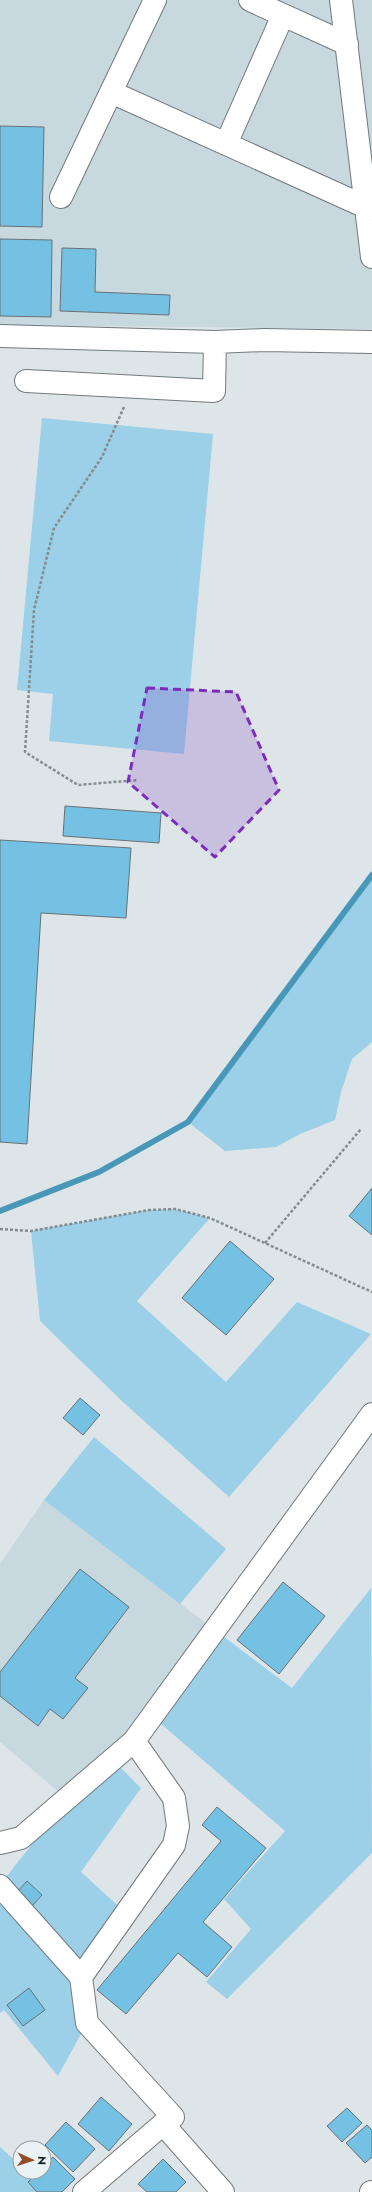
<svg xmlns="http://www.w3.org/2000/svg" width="372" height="2192" viewBox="0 0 372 2192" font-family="Jost,sans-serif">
	<rect width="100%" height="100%" fill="#dde5e9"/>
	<!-- built -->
	<path fill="#c8d8df" d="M0 0H372V329L0 325Z
		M44 1500 215 1630 134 1741 67 1799 0 1742V1564Z"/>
	<!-- green -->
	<path fill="#9bd0e8" d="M42 418 213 434 184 754 49 741 53 694 17 690Z
		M372 875V1042L352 1059 341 1092 335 1120 300 1134 276 1147 225 1151 188 1122Z
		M175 1209 210 1218 137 1301 226 1382 297 1302 371 1334 229 1497 124 1403 40 1321 31 1231 149 1210Z
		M94 1437 226 1549 180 1604 44 1500Z
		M371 1588 372 1853 227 1999 206 1982 251 1929 224 1899 285 1831 152 1716 215 1630 292 1688Z
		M113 1760 141 1788 81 1872 126 1913 81 1977 87 2023 58 2076 4 2010 0 2013V1885L67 1799Z
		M0 2147 20 2165V2172H28L51 2192H0Z"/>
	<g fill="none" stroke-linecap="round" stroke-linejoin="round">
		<!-- stream -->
		<path stroke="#4997b8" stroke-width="6" d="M0 1211 99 1172 188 1122 372 875"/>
	</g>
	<!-- building -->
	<path fill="#74c1e3" stroke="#6a7175" d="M0 126 44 127 42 227 0 226Z
		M0 239 52 240 51 317 0 316Z
		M62 248 96 249 95 292 170 295 169 315 60 311Z
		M65 806 161 813 159 843 63 836Z
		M0 840 131 848 126 918 41 913 27 1144 0 1142Z
		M372 1188V1235L349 1216Z
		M230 1241 274 1279 226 1335 182 1298Z
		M80 1398 100 1415 83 1435 63 1418Z
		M80 1569 129 1607 75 1678 88 1688 63 1719 50 1709 38 1726 0 1696V1672Z
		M283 1582 325 1616 279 1674 237 1640Z
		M217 1807 266 1848 203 1922 232 1947 207 1977 178 1953 126 2014 97 1990 221 1841 202 1825Z
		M27 1881 42 1895 32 1906 17 1892Z
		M29 1988 45 2010 23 2026 7 2005Z
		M101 2097 132 2124 109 2151 78 2124Z
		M347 2108 362 2123 342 2142 327 2126Z
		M66 2122 95 2149 73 2172 45 2145Z
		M367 2125 372 2130V2157L365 2163 346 2143Z
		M53 2157 75 2179 62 2192H37L28 2182 38 2172H44V2166Z
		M163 2159 186 2182 176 2192H147L138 2184Z"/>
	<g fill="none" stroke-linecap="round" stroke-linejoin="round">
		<!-- minor casing -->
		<g stroke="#72797d" stroke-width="24">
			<path id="minor" d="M250 0 347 44
				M341 0 372 257
				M111 92 155 0
				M226 144 283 15
				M61 197 111 92 366 207
				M0 336 215 342 264 340 372 342
				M26 381 214 391 215 342
				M0 1843 21 1838 134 1741 372 1414
				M0 1886 81 1977 87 2023 173 2117 163 2124
				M81 1977 174 1845 178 1826 174 1798 134 1741
				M84 2192 163 2124 223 2192
				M371 2192H372"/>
		</g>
		<!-- path -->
		<path stroke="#868b8e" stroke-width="2.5" stroke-dasharray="3 2" stroke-linecap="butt" d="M124 407 102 457 54 528 34 610 25 752 78 785 138 780
			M0 1229 31 1231 149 1210 175 1209 210 1218 372 1292
			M265 1243 361 1129"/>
		<!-- minor -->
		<use href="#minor" stroke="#fff" stroke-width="22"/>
	</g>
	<!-- marked area -->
	<path fill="#7b2cbf" fill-opacity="0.2" stroke="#7b2cbf" stroke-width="3" stroke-dasharray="8 5" stroke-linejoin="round" d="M147 688 236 692 279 790 215 857 128 782Z"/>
	<!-- north arrow -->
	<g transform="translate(32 2160) rotate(93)"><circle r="19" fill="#eaf2f6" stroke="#989ea0"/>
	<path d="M0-3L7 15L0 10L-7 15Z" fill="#924d24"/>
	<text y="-6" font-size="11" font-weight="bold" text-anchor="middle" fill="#1c1f20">N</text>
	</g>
</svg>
